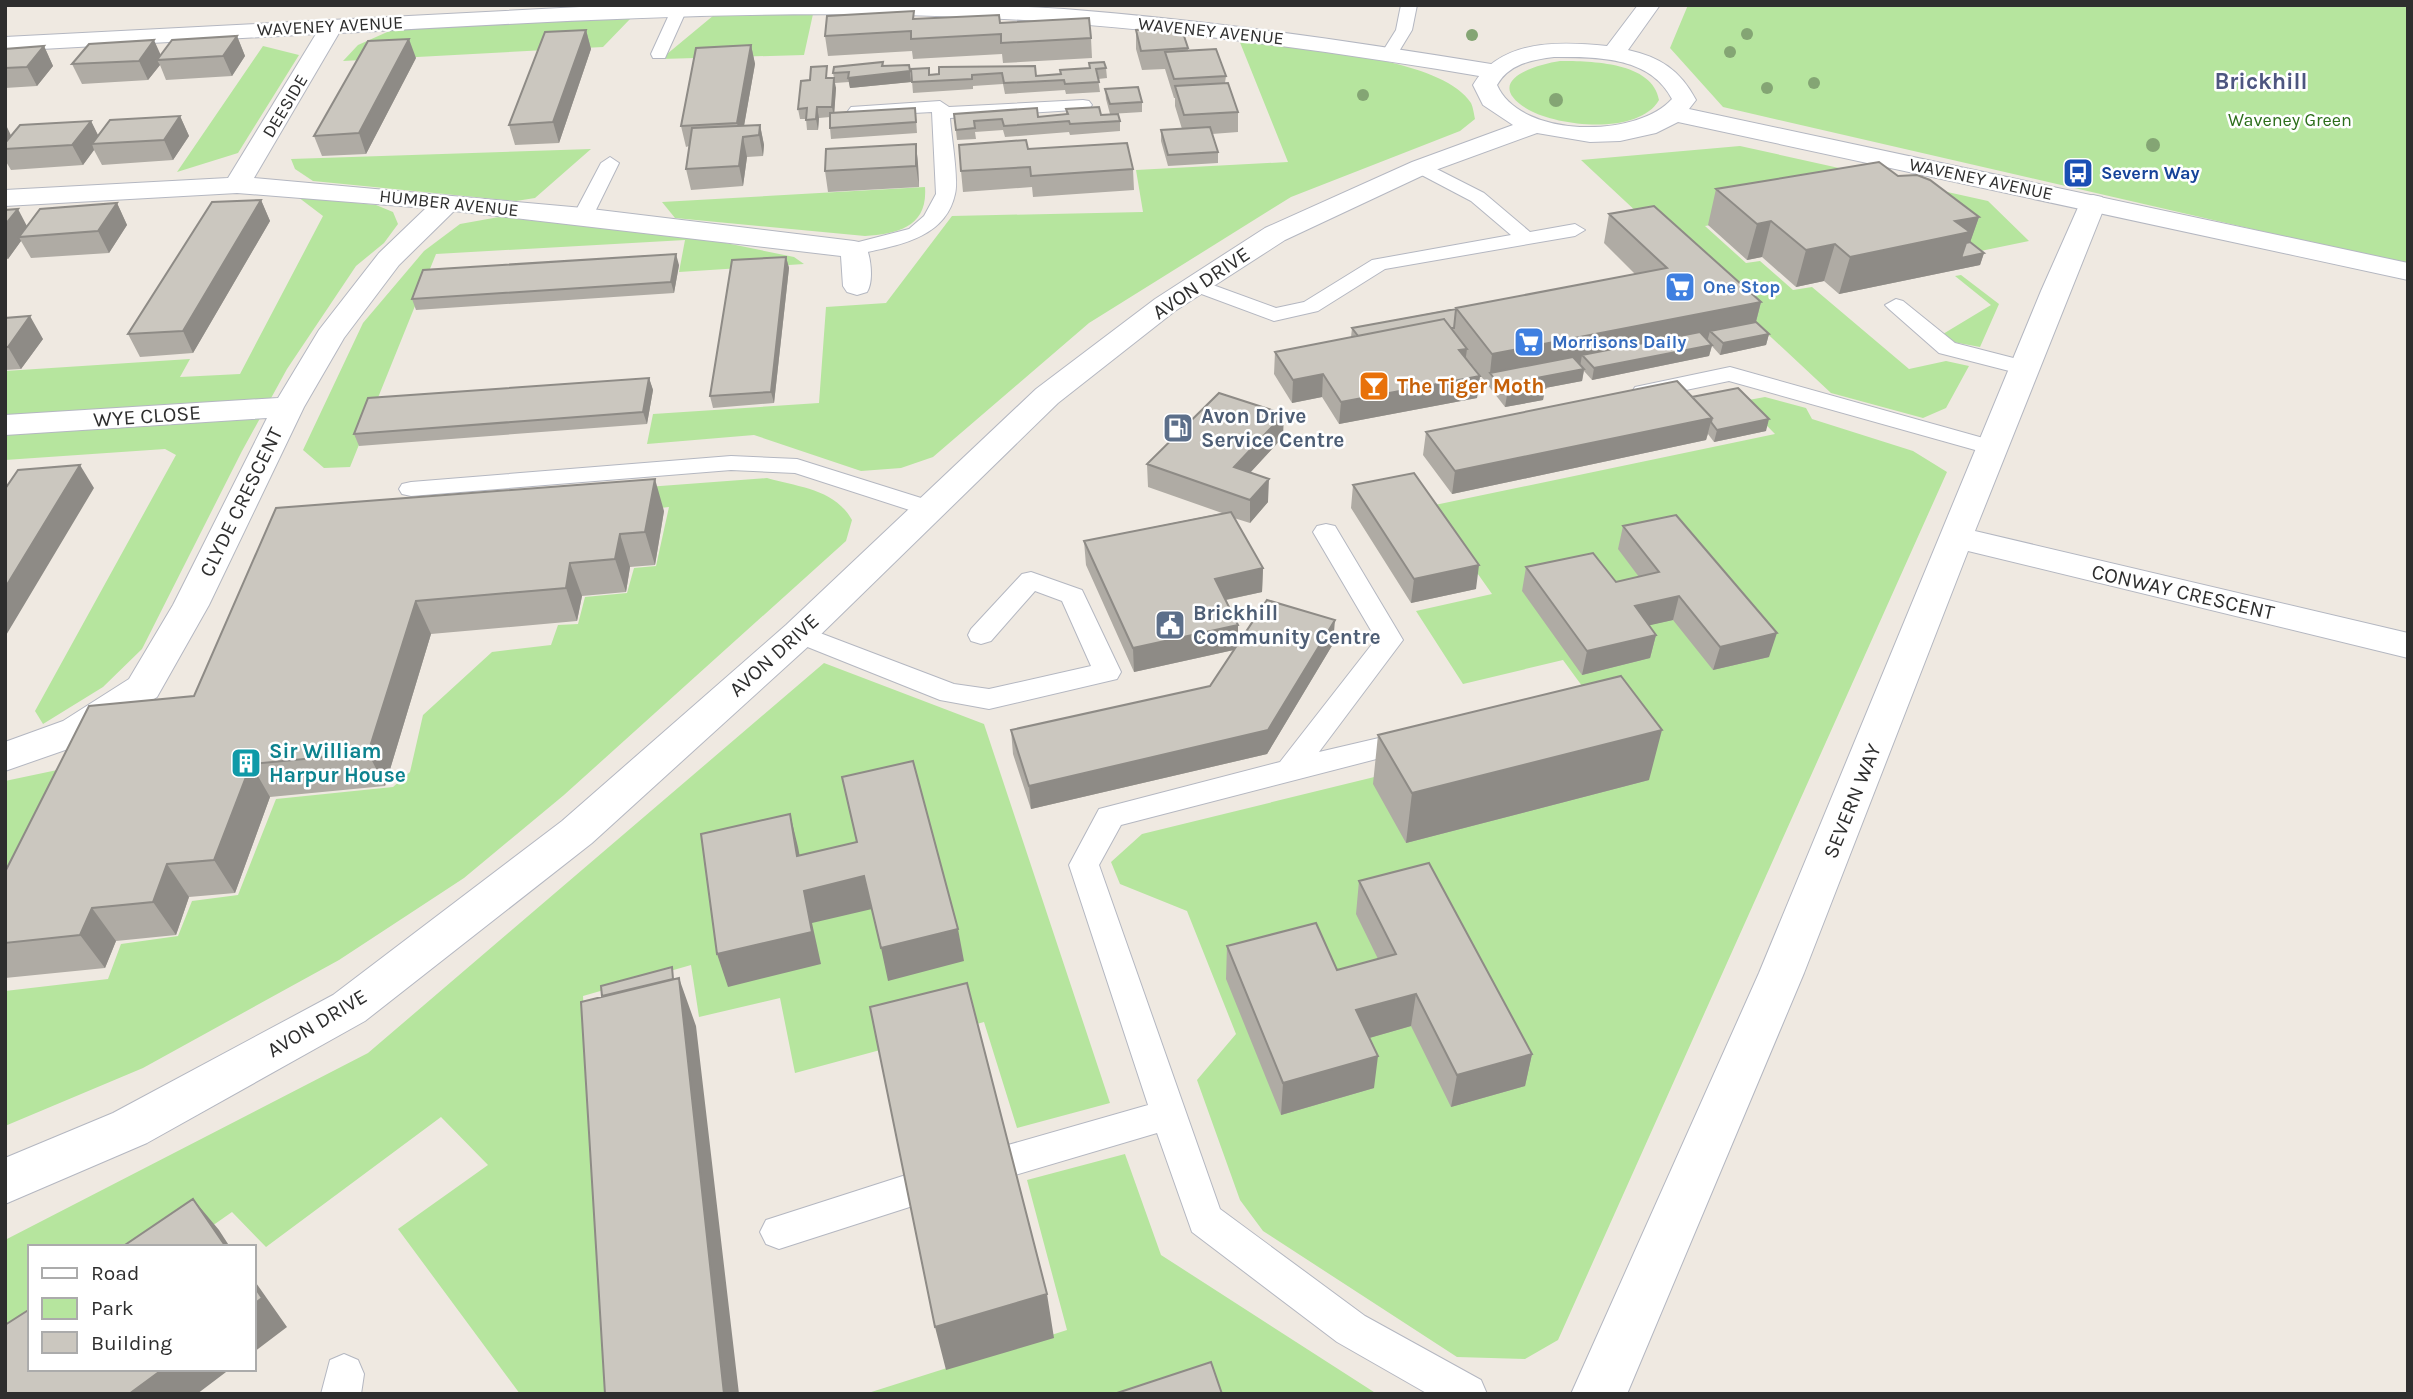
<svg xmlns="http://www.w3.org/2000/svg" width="2413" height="1399" viewBox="0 0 2413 1399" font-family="Karla,sans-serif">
	<rect width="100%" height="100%" fill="#efe9e1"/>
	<!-- green -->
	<path fill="#b6e59e" d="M1688 5H2408V265L1723 107 1670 48Z
		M813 14 804 55 661 59 714 15Z
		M631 18 603 47 343 61 358 45 394 29Z
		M1239 40C1293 48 1441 56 1471 103 1473 107 1474 114 1475 119L1460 131 1291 197 1089 323 933 457 901 468 861 471 754 435 647 444 653 414 819 403 826 307 886 303 952 216 1143 212 1136 170 1288 162Z
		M263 46 299 55 238 153 177 172Z
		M1560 61C1591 61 1653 62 1659 100 1639 135 1560 127 1529 110 1481 82 1533 65 1560 61Z
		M1740 146 1988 201 2029 241 1966 254 1918 216 1868 198 1705 226 1746 263 1760 261 1793 290 1812 287 1909 369 1946 361 1969 366 1946 408 1923 418 1831 393 1581 160Z
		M591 149 535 198 516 201 313 181 295 169 291 159Z
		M925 187C928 227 898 234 865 236L675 218 662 202Z
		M298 197 376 205 393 212 398 224 384 243 356 266 287 369 242 451 142 649 103 687 43 724 35 711 176 455 165 449 5 460V371L190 359 180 377 240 374 323 216Z
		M499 217 701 238 794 257 804 264 679 272 685 240 436 254 350 467 324 468 303 450 363 323 424 251 460 224Z
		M1961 275 1999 304 1980 347 1953 342 1943 334 1991 305 1955 276Z
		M1765 397 1806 408 1812 419 1913 451 1947 472 1558 1340 1525 1359 1457 1357 1263 1231 1240 1200 1197 1080 1236 1034 1187 911 1120 884 1111 862 1142 834 1607 720 1563 660 1463 684 1416 611 1492 594 1430 506 1775 434 1743 401Z
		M767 478C798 487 835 489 852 520L846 541 564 795 464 878 339 960 143 1068 5 1126V991L108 979 121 944 178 936 192 901 238 895 276 799 393 787 410 772 423 715 492 652 551 645 558 625 578 624 585 597 627 593 634 568 656 566 669 507 642 510 647 487Z
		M824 663 984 724 1110 1103 1017 1128 984 1022 795 1073 780 998 699 1017 691 965 583 996 605 1394H520L398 1229 488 1165 441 1117 266 1247 232 1212 182 1247H30V1351L5 1368V1240L368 1053Z
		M81 765 5 919V781Z
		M1125 1154 1161 1255 1377 1394H865L1067 1330 1027 1180Z"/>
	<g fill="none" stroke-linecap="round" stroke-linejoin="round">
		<!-- lane casing -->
		<g stroke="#b4b7c1" stroke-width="2">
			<path id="lane" d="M1401 5H1417L1412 30 1395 58H1383L1381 54 1396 30Z
				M673 6H685L687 9 665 58H653L651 54Z
				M1083 100 1089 101 1092 105 1089 109 950 118C951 135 959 179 955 194 945 241 892 246 854 255L844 249 847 245 909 229 924 216 936 194 932 112 857 116 851 115 848 111 851 107 940 101 949 107Z
				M610 157 619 163 593 216 583 222 576 220 573 216 601 163Z
				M1421 161 1484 193 1530 232 1575 224 1585 230 1575 236 1385 269 1318 311 1274 321 1188 289 1185 285 1195 279 1202 281 1276 308 1304 302 1372 260 1511 235 1471 201 1414 171 1412 167Z
				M1896 299 1903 301 1955 343 2029 362 2032 367 2021 374 1939 353 1889 309 1885 305Z
				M1730 367 2001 443 2005 448 2001 453 1993 455 1729 381 1643 399 1632 392 1635 387Z
				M731 456 797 459 937 503 940 508 937 513 928 516 795 473 731 470 411 496 402 494 399 489 402 484 411 482Z
				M1326 524 1335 526 1403 640 1319 752 1413 730 1423 733 1427 740 1423 747 1121 825 1099 865 1220 1209 1365 1316 1481 1380 1487 1394H1428L1337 1342 1192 1232 1157 1133 1008 1177 995 1172 990 1161 995 1150 1008 1145 1148 1105 1069 865 1099 809 1280 762 1376 639 1313 532 1317 526Z
				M1031 572 1082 590 1121 672 1117 679 989 709 940 700 790 640 786 634 790 628 799 625 954 684 989 689 1091 666 1062 601 1035 591 991 641 981 644 971 641 968 635 971 629 1022 574Z
				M909 1174 922 1179 927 1191 922 1203 779 1249 766 1244 760 1232 766 1220Z
				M344 1354 358 1360 364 1374 361 1394H321L330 1360Z"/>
		</g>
		<!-- street casing -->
		<g stroke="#b4b7c1" stroke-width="2">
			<path id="street" d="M618 5C766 5 916 0 1064 9 1207 20 1350 41 1491 64L1499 66 1503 71 1499 76 1491 78C1350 54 1208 34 1065 23 823 4 581 20 339 33L254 178 583 208 854 241 864 243C871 254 874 281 867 292L857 295 847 292 843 286 841 256 454 211 399 265 344 338 304 407 209 605 157 697 91 741 5 771V742L63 721 129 679 173 605 267 418 5 435V415L278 398 319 330 379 253 426 208 237 193 5 206V190L228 178 316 34 5 51V37Z
				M2093 195 2102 197 2106 203 1975 531 2408 633V658L1968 551 1804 973 1627 1394H1571L1759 973 2041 291 2080 203 2084 197Z"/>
		</g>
		<!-- secondary casing -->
		<g stroke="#b4b7c1" stroke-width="2">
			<path id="secondary" d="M1638 5H1660L1628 50C1660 57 1680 70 1696 100L1689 109 2408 263V280L1678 122 1656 133 1620 141 1590 142 1537 133 1430 172 1285 240 1175 311 1058 403 812 643 592 843 365 1021 147 1143 5 1204V1158L113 1113 333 995 562 821 786 625 1036 389 1155 299 1265 228 1412 162 1513 125 1483 105 1473 85C1501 39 1559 41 1607 46ZM1554 57C1596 57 1650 56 1672 99 1636 139 1520 138 1497 85 1509 64 1531 60 1554 57Z"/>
		</g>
		<!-- lane -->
		<use href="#lane" fill="#fff" fill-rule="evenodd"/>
		<!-- street -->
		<use href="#street" fill="#fff" fill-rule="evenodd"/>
		<!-- secondary -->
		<use href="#secondary" fill="#fff" fill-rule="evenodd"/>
	</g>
	<!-- trees -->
	<g fill="#84a574">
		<circle cx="1747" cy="34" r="6"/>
		<circle cx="1472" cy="35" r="6"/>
		<circle cx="1730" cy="52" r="6"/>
		<circle cx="1814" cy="83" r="6"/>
		<circle cx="1767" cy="88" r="6"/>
		<circle cx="1363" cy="95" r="6"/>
		<circle cx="1556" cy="100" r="7"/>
		<circle cx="2153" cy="145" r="7"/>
	</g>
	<!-- wall -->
	<path fill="#afaba4" d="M915 19 1000 23 1091 38 1092 58 1003 63 1002 54 913 59 912 51 828 56 825 36Z
		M586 30 591 49 559 143 515 145 509 125Z
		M1136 30 1188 48V50L1226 76 1225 83 1238 112V132L1212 134 1218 152V163L1168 166 1161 141V130L1182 129 1175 106V98H1174L1165 69 1142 70 1136 49Z
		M237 36 245 56 232 76 166 80 160 65 148 80 82 84 72 64 161 55Z
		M751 45 755 64 744 125H760L764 145 763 156 747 157 743 186 691 190 686 169 689 146 686 147 681 126Z
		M44 46 53 66 37 86 5 88V49Z
		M416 58 366 154 322 156 314 136Z
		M1089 63 1106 68 1107 78 1098 79 1100 92 1066 94 1065 90 1005 94 1003 84 973 86V89L913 93 911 69 929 75 1035 66 1036 76 1060 74V70L1089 68Z
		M909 65 911 82 850 88 849 82 835 83 833 73 883 66Z
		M829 77V78L836 88 834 113 916 118 917 133 831 139 830 128V117L819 118 818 130H807L806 119H800L798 109 810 80Z
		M1105 89 1142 102V112L1110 114 1106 99Z
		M1066 109 1101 115 1120 121V131L1070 135 1069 132 1005 137 1003 130 975 132 976 139 957 140 954 114 1038 117 1066 115Z
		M180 116 189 136 173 160 102 165 94 150 83 165 11 170 5 160V125L11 136 91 121 98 136Z
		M916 144 918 164 919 187 828 192 825 171Z
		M1028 149 1133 169 1134 190 1033 197 1032 187 963 192 961 171Z
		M1716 189 1979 217 1970 242 1984 253 1980 265 1839 294 1824 281 1796 287 1762 257 1747 260 1708 225Z
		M261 200 270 221 193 353 140 357 128 334Z
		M117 203 127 225 109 253 31 258 21 241 8 259H5V210L27 226Z
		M1609 214 1761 302 1756 322 1769 334 1766 345 1720 355 1712 346 1709 356 1592 380 1584 371 1582 381 1545 388 1543 400 1505 407 1466 357 1480 376 1477 398 1339 424 1322 397 1292 403 1274 374 1275 352 1351 337 1352 328 1635 274 1604 243Z
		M786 257 789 268 774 403 713 408 710 396Z
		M679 265 674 293 416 310 412 299Z
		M5 318 43 339 21 369 5 370Z
		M649 378 653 390 647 424 359 446 354 434Z
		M1692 397 1766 431 1714 442 1708 434 1706 440 1452 494 1423 455 1426 432Z
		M1283 437 1250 473 1268 502 1250 523 1234 518 1263 568 1262 592 1226 600 1238 625V643L1333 644 1267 754 1031 809 1013 754 1011 730 1210 686 1234 650 1134 672 1086 565 1084 541 1222 513 1148 487 1147 464Z
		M1353 485 1476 589 1411 603 1351 508Z
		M276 508 664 511 655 565 630 567 626 592 582 596 577 621 431 634 385 786 270 797 235 893 189 897 176 935 116 941 105 968 5 978V872L194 696Z
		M1623 526 1769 657 1713 670 1673 620 1649 625 1656 635 1650 658 1582 675 1522 591 1526 567 1616 582 1639 577 1618 549Z
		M1378 735 1649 780 1406 843 1373 784Z
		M1359 881 1532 1054 1525 1086 1451 1107 1411 1026 1369 1038 1374 1088 1281 1115 1226 979 1227 946 1337 970 1378 959 1356 914Z"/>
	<!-- shaded-wall -->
	<path fill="#8e8b86" d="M586 30 591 49 559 143 553 122Z
		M237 36 245 56 232 76 223 56Z
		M409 39 416 58 366 154 359 133Z
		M154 40 163 60H157L160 65 148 80 139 61Z
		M751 45 755 64 741 143 737 123Z
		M44 46 53 66 37 86 27 67Z
		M883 62 884 72 910 71 911 82 850 88 848 78Z
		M834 78 836 88 834 117 832 107Z
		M817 107 819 118 818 130 816 119Z
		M180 116 189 136 173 160 164 140Z
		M91 121 101 141 92 144 94 150 83 165 72 145Z
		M6 125 16 146 5 149Z
		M760 125 764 145 763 156 759 135Z
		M743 137 747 157 743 186 739 166Z
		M916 144 918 164 919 187 916 166Z
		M261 200 270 221 193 353 183 331Z
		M117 203 127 225 109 253 98 231Z
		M18 209 29 230 19 237 21 241 8 259 5 253V225Z
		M1979 217 1966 254 1984 253 1980 265 1839 294 1850 257 1955 221Z
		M1771 221 1762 257 1747 260 1757 224Z
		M1835 244 1824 281 1796 287 1806 250Z
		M676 254 679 265 674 293 671 282Z
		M786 257 789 268 774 403 771 392Z
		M1761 302 1753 333 1710 331 1707 342 1582 355 1580 367 1490 373 1492 354Z
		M30 316 43 339 21 369 8 347Z
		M1769 334 1766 345 1720 355 1723 343Z
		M1712 345 1709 356 1592 380 1594 368Z
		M1467 349 1464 371 1459 350Z
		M1584 369 1582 381 1545 388 1543 400 1505 407 1507 395 1537 378Z
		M1323 374 1322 397 1292 403 1293 380Z
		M1480 376 1477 398 1339 424 1341 402Z
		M649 378 653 390 647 424 643 412Z
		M1284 414 1283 437 1234 490V467Z
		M1712 418 1706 440 1452 494 1455 471Z
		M1769 419 1766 431 1714 442 1717 430Z
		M80 465 94 488 5 637V588Z
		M655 479 664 511 655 565 645 532Z
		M1269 479 1268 502 1250 523V500Z
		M620 534 630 567 626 592 615 559Z
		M570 563 582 596 577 621 566 588Z
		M1479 565 1476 589 1411 603 1414 579Z
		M1263 568 1262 592 1215 602V579Z
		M1679 596 1673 620 1629 630 1635 606Z
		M416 601 431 634 385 786 368 753Z
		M1335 620 1333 644 1267 754 1031 809 1029 786Z
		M1238 625V649L1134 672 1133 648Z
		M1777 633 1769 657 1713 670 1720 647Z
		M1656 635 1650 658 1582 675 1587 651Z
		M1662 730 1649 780 1406 843 1412 793Z
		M251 764 270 797 235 893 214 860Z
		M790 814 798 847 806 889 797 856Z
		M167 864 189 897 176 935 153 902Z
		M864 876 872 909 812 923 821 964 728 987 717 954 804 891Z
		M92 908 116 941 105 968 80 935Z
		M958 929 964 961 888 981 881 948Z
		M679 978 696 1026 739 1394H724Z
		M1416 994 1411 1026 1352 1043 1356 1010Z
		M1532 1054 1525 1086 1451 1107 1457 1075Z
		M1378 1056 1374 1088 1281 1115 1283 1083Z
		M193 1199 219 1230 230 1247H226Z
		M254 1280 287 1327 254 1352Z
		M1047 1294 1054 1338 946 1370 935 1327Z
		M163 1369H230L197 1394H129Z"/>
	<!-- building -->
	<path fill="#cbc7bf" stroke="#8e8b86" stroke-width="2" d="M914 11 913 19 999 15 1000 23 1089 18 1091 38 1001 43V34L911 39V31L825 36 827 16Z
		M1181 27 1188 48 1141 51 1136 30Z
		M586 30 553 122 509 125 545 32Z
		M237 36 223 56 157 60 172 40Z
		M409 39 359 133 314 136 368 41Z
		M154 40 139 61 72 64 89 44Z
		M751 45 737 123 681 126 696 48Z
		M44 46 27 67 5 68V49Z
		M1216 49 1226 76 1174 79 1165 52Z
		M883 62 882 66 909 65 910 71 848 78 849 72 833 73 834 67Z
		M1104 62 1106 68 1096 69 1099 82 1065 84 1064 80 1004 83 1002 73 972 75V79L912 82 911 69 929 68V75L939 74V67L1035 66 1036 76 1061 74 1060 70 1090 68 1089 63Z
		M827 66 826 78H834L832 107H817L816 119 806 120 807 108 798 109 801 81 810 80 811 67Z
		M1228 83 1238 112 1184 115 1175 86Z
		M1138 87 1142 102 1110 104 1105 89Z
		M1099 107 1101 115 1118 114 1120 121 1070 124 1069 121 1004 126 1002 119 974 121 975 128 956 130 954 114 1037 108 1038 117 1068 114 1066 109Z
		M915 108 916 122 830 128V113Z
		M180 116 164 140 92 144 110 120Z
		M91 121 72 145 5 149V143L20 125Z
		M760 125 759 135 743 137 739 166 686 169 692 128Z
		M1210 127 1218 152 1168 155 1161 130Z
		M1026 140 1028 149 1127 143 1133 169 1031 176 1030 167 961 171 959 145Z
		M916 144V166L825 171 826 149Z
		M1879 162 1898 176 1917 175 1930 180 1979 217 1955 221 1970 232 1850 257 1835 244 1806 250 1771 221 1757 224 1716 189Z
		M261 200 183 331 128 334 212 202Z
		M117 203 98 231 19 237 40 209Z
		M1654 206 1761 302 1492 354 1456 308 1667 268 1609 214Z
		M18 209 5 225V210Z
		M1970 242 1984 253 1961 258 1966 243Z
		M676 254 671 282 412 299 423 270Z
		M786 257 771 392 710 396 732 260Z
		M1456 309 1454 328H1451L1444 319 1358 336 1352 328Z
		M30 316 8 347H5V318Z
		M1444 319 1467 349 1459 350 1480 376 1341 402 1323 374 1293 380 1275 352Z
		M1756 322 1769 334 1723 343 1710 331Z
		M1700 332 1712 345 1594 368 1582 355Z
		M1573 357 1584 369 1537 378 1545 388 1507 395 1490 373Z
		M649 378 643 412 354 434 368 398Z
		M1677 381 1712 418 1455 471 1426 432Z
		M1738 388 1769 419 1717 430 1711 422 1712 418 1692 397Z
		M1219 393 1284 414 1234 467 1269 479 1250 500 1147 464Z
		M80 465 5 588V489L18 470Z
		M1414 473 1479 565 1414 579 1353 485Z
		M655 479 645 532 620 534 615 559 570 563 566 588 416 601 368 753 251 764 214 860 167 864 153 902 92 908 80 935 5 943V872L89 706 194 696 276 508Z
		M1231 512 1263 568 1215 579 1238 625 1133 648 1084 541Z
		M1676 515 1777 633 1720 647 1679 596 1635 606 1656 635 1587 651 1526 567 1593 553 1616 582 1659 572 1623 526Z
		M1267 600 1335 620 1268 730 1029 786 1011 730 1210 686Z
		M1621 676 1662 730 1412 793 1378 735Z
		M913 761 958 929 881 948 864 876 804 891 812 932 717 954 701 834 790 814 797 856 857 842 842 777Z
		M1429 863 1532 1054 1457 1075 1416 994 1356 1010 1378 1056 1283 1083 1227 946 1316 923 1337 970 1396 954 1359 881Z
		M672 967 673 979 602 996 601 986Z
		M679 978 724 1394H605L581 1002Z
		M967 983 1047 1294 935 1327 870 1007Z
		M193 1199 226 1247H122Z
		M254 1286 262 1298 254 1304Z
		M30 1309V1369H163L129 1394H5V1325Z
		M1211 1362 1222 1394H1114Z"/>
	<!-- icons -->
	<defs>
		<g id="bus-square" transform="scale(1.575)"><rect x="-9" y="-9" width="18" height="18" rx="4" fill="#1a4fb4" stroke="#fff"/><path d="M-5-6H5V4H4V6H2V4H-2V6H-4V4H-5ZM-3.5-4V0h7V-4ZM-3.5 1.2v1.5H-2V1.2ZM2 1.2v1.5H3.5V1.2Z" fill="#fff"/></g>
		<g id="supermarket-square" transform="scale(1.575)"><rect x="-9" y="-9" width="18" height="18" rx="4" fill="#3f7fe0" stroke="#fff"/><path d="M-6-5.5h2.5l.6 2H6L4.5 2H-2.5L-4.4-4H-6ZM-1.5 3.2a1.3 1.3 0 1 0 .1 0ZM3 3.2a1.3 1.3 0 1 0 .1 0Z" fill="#fff"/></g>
		<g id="bar-square" transform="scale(1.575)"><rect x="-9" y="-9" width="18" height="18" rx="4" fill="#e8710a" stroke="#fff"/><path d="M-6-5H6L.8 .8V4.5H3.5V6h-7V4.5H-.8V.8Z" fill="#fff"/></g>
		<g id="fuel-square" transform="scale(1.575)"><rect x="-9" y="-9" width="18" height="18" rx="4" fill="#5c6f8a" stroke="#fff"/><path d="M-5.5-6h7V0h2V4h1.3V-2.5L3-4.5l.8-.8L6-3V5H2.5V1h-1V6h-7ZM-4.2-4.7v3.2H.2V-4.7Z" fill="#fff"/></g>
		<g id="civic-square" transform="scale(1.575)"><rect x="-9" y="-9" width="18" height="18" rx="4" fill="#5c6f8a" stroke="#fff"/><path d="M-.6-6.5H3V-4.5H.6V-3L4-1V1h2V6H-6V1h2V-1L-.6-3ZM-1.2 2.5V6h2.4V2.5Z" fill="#fff"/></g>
		<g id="building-square" transform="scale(1.575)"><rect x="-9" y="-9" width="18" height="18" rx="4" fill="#0f9aa8" stroke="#fff"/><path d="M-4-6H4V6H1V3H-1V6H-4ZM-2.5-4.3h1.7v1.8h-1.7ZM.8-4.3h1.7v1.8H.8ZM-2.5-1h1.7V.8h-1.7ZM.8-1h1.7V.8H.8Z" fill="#fff"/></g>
	</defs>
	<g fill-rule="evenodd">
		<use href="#bus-square" x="2078" y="173"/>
		<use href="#supermarket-square" x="1680" y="287"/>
		<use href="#supermarket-square" x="1529" y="342"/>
		<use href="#bar-square" x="1374" y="386"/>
		<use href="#fuel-square" x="1178" y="428"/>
		<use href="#civic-square" x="1170" y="625"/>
		<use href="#building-square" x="246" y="763"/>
	</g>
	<g text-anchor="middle" stroke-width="5" stroke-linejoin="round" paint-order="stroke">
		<!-- far-street labels -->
		<g font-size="18" fill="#2e2e2e" stroke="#fff">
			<text transform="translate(330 26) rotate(-3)" y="6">WAVENEY AVENUE</text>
			<text transform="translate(1211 31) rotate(6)" y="6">WAVENEY AVENUE</text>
			<text transform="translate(285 106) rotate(-59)" y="6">DEESIDE</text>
			<text transform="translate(1981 179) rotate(12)" y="6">WAVENEY AVENUE</text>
			<text transform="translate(449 203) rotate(6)" y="6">HUMBER AVENUE</text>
		</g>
		<!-- far-park labels -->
		<g font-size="18" fill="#2c6e1b" stroke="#fff">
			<text x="2290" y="126">Waveney Green</text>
		</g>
		<!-- far-transit labels -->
		<g font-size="18" font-weight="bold" fill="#164399" stroke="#fff" text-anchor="start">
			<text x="2101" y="179">Severn Way</text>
		</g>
		<!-- far-shop labels -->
		<g font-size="18" font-weight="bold" fill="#366cbe" stroke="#fff" text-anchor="start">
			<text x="1703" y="293">One Stop</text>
			<text x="1552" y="348">Morrisons Daily</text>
		</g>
		<!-- street labels -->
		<g font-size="21" fill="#2e2e2e" stroke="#fff">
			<text transform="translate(1201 283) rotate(-34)" y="7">AVON DRIVE</text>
			<text transform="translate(147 416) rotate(-4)" y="7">WYE CLOSE</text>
			<text transform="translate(241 502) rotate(-64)" y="7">CLYDE CRESCENT</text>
			<text transform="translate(2183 592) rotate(13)" y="7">CONWAY CRESCENT</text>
			<text transform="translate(774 655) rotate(-42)" y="7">AVON DRIVE</text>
			<text transform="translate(1852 801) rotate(-68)" y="7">SEVERN WAY</text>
			<text transform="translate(317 1023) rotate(-31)" y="7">AVON DRIVE</text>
		</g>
		<!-- food labels -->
		<g font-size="21" font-weight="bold" fill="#c56008" stroke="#fff" text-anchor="start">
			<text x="1397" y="393">The Tiger Moth</text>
		</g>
		<!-- service labels -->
		<g font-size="21" font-weight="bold" fill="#4e5e75" stroke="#fff" text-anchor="start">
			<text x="1201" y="423">Avon Drive<tspan x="1201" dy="24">Service Centre</tspan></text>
			<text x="1193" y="620">Brickhill<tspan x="1193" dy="24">Community Centre</tspan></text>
		</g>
		<!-- culture labels -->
		<g font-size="21" font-weight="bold" fill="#0d838f" stroke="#fff" text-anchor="start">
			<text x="269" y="758">Sir William<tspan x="269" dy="24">Harpur House</tspan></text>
		</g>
		<!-- far-district labels -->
		<g font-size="23" font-weight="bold" fill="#4d5680" stroke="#fff">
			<text x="2261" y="89">Brickhill</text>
		</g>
	</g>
	<!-- border -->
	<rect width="2413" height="1399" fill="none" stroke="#2e2e2e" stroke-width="14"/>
	<!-- legend -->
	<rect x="28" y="1245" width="228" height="126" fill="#ffffff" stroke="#ababab" stroke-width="2"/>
	<rect x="42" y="1268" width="35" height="10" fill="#ffffff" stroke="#ababab" stroke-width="2"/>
	<text x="91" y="1280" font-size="21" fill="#2e2e2e">Road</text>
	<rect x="42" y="1298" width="35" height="21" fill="#b6e59e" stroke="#ababab" stroke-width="2"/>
	<text x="91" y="1315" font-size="21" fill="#2e2e2e">Park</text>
	<rect x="42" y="1332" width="35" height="21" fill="#cbc7bf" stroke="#ababab" stroke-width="2"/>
	<text x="91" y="1350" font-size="21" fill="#2e2e2e">Building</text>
</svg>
